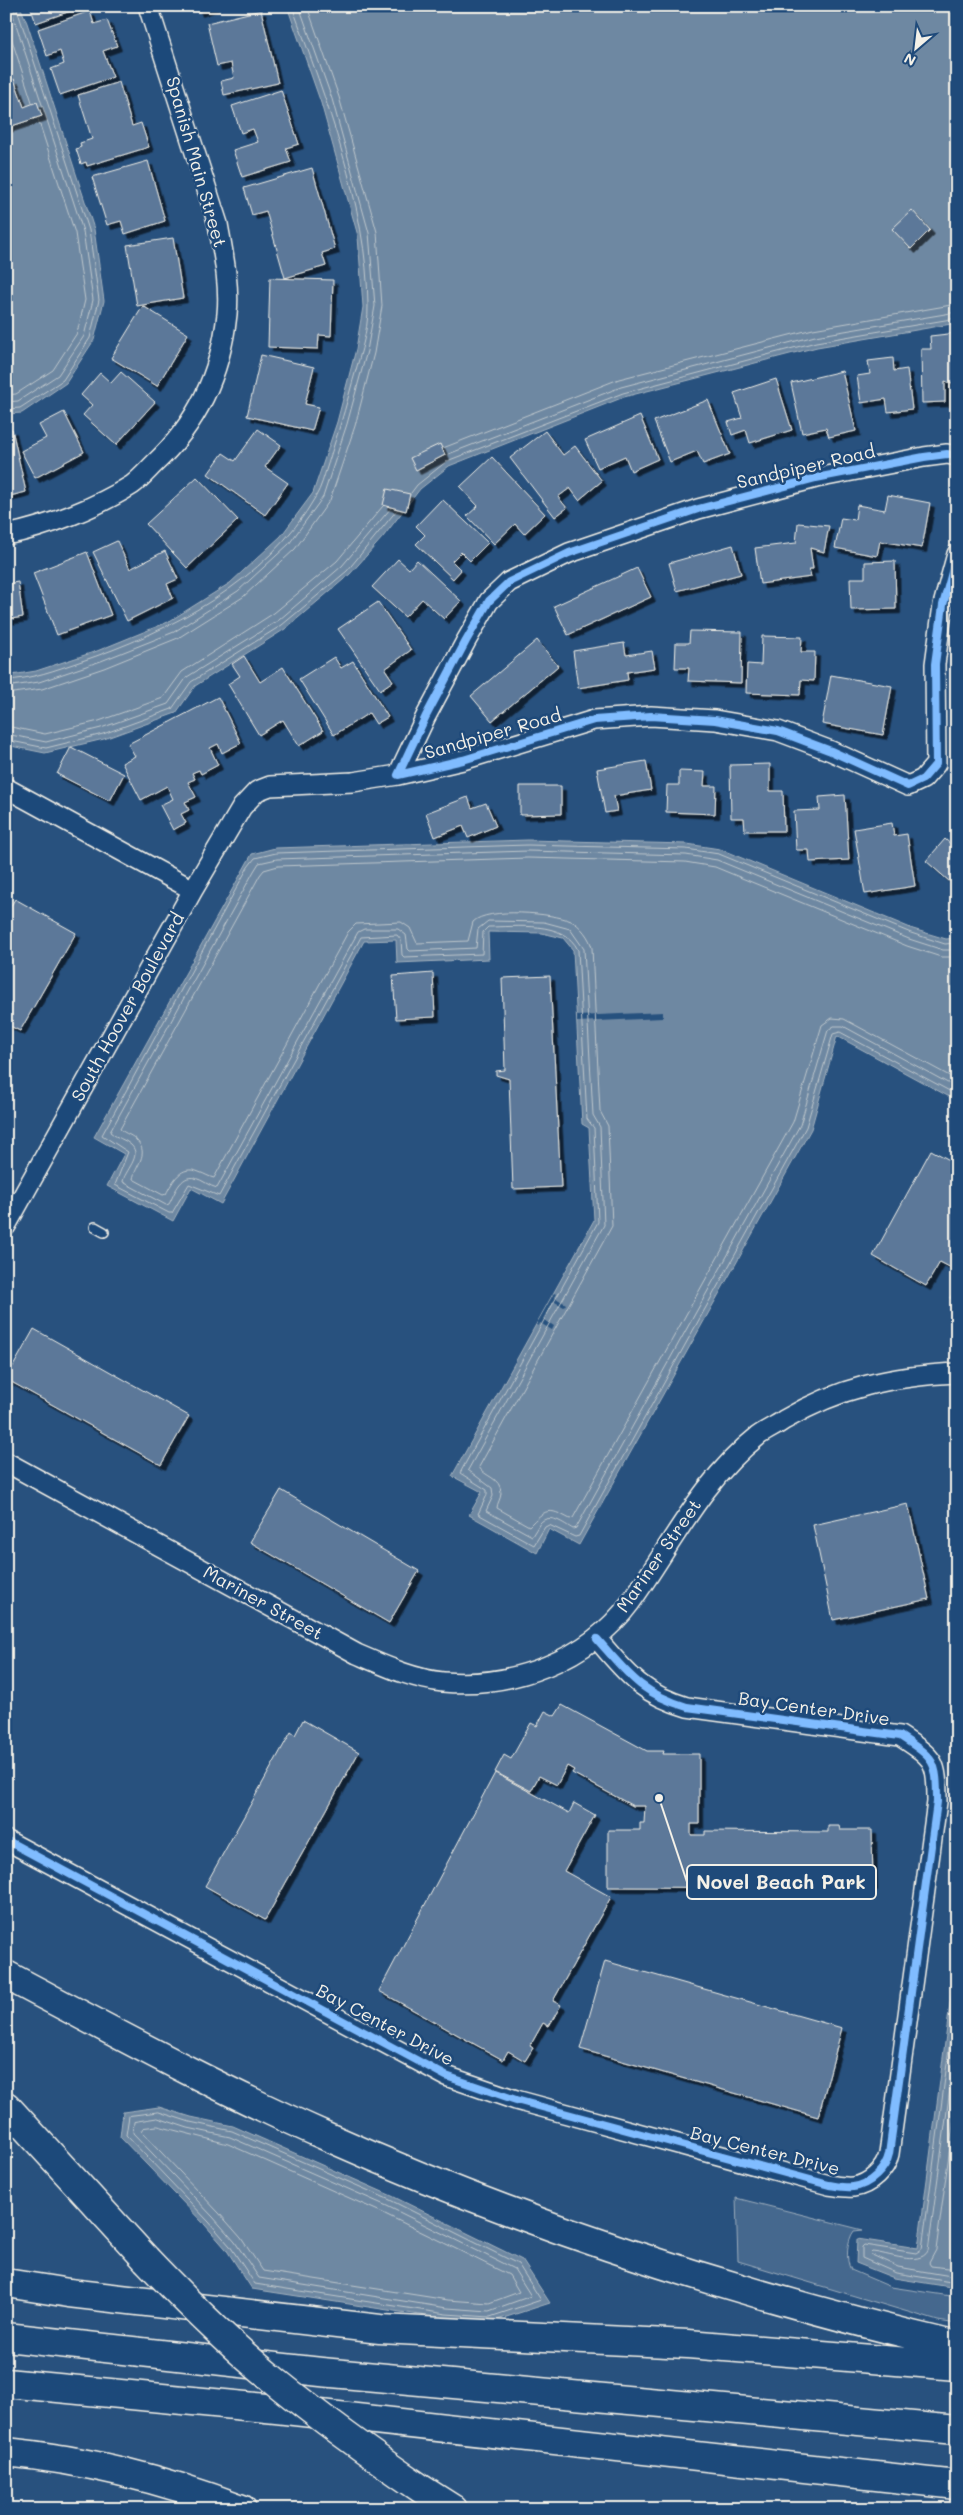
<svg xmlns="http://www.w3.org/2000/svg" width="963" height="2515" viewBox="0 0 963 2515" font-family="Mali,sans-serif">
	<defs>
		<filter id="shadow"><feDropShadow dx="4.5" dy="4.5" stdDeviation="0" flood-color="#0009"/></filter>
	</defs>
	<rect width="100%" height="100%" fill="#28517e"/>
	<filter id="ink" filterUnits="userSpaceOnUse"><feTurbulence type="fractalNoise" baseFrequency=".02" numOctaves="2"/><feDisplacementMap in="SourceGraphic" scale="10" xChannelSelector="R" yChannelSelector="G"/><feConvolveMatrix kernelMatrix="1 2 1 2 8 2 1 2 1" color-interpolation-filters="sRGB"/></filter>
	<g filter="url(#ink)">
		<!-- green -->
		<path fill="#45688e" stroke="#9cacbb" d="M736 2198 863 2230 854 2231C847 2240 845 2260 851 2270L891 2287 957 2297V2324L938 2321 738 2261Z"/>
		<!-- water -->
		<path fill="#6e88a2" stroke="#a4b2be" d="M6 6H20L27 23 94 229 104 301 94 340 66 383 22 413 6 414Z
			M287 6H957V323L817 347 624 397 449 466 420 489 383 537 350 574 285 629 195 686 176 713 104 739 45 753 6 745V676L36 671 97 651 168 622 230 583 281 536 313 493 337 422 356 349 363 307 358 236 321 103Z
			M528 840 687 844 720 849 913 929 946 939 957 938V1101L837 1036 811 1129 579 1545 549 1529 537 1553 469 1515 482 1492 452 1476 594 1220 589 1128 582 1124 573 950 563 938 542 933 488 932 489 959 397 963 396 940 364 941 221 1204 191 1188 173 1221 107 1186 124 1154 94 1137 252 854 275 848Z
			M957 1951V2288L894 2278 856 2263 857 2239 918 2248Z
			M159 2107 191 2117 233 2126 392 2196 522 2260 550 2303 491 2322 446 2319 252 2289 226 2249 205 2225 120 2137 123 2112Z"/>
		<!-- pier -->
		<path fill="#28517e" d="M663 1012V1018L577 1022V1016Z
			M554 1293 556 1294 554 1297 566 1304 564 1307 553 1301 543 1319 554 1326 552 1330 540 1323 539 1326 536 1325Z"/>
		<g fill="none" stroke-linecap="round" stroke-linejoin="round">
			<!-- shore -->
			<path stroke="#bec7cc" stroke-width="1" d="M6 22 32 102
				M6 395 16 394 53 370 77 333 85 300 75 233 38 119
				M6 402 18 401 58 375 84 336 93 300 83 231 10 6
				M6 409 20 408 63 380 90 338 99 300 89 230 16 6
				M443 448 619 379 813 329 957 304
				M446 455 621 387 815 336 957 312
				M411 493 417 485 447 461 623 393 816 342 957 318
				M6 680C32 679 55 670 79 662 169 632 267 582 316 496 321 488 324 476 327 467 335 442 343 417 350 391 357 364 369 333 368 305 367 205 326 100 292 6
				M6 687 39 682 101 661 174 632 238 591 289 544 323 497 347 424 367 351 375 306 369 233 332 99 299 6
				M6 694 42 689 104 668 178 638 243 597 295 549 330 500 355 426 374 353 382 306 377 232 339 97 307 6
				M6 726 45 734 99 721 163 698 182 672 274 613 337 561 383 506
				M6 734 46 742 101 728 168 704 187 677 279 620 342 566 391 508
				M6 740 46 748 103 734 172 709 191 682 282 625 347 571 397 510
				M957 943 945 944 911 933 719 854 686 849 528 845 276 853 255 858 248 867 102 1135 128 1152 115 1185 169 1213H172L189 1184 219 1196 361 937 397 935 401 940 402 955 404 957 482 954 483 932 488 927C517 927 564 920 578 950L587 1119 594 1128 598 1222 460 1473 487 1490V1495L478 1514 534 1545 545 1527 549 1525 575 1537 579 1536 806 1127 833 1034 840 1032 957 1095
				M957 950H943L909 939 717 860 686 855 528 851 277 859 259 863 254 871 110 1132C116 1138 125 1139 131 1145 143 1156 124 1171 123 1182L166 1205 169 1204C174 1195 180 1174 195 1178 203 1180 209 1186 217 1188L358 932 364 929H398L406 935 408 949 410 951 476 948 478 929 488 921 544 922 570 929 584 949 593 1115 600 1127 604 1225 468 1470 492 1488 493 1496 486 1511 532 1536C535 1532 537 1527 540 1523 550 1512 564 1524 573 1529L576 1528 800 1125 828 1030 834 1026H843L957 1088
				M957 957H941L907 946 715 867 685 862 528 858 278 866 264 870 260 875 120 1129C125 1134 133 1135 137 1141 150 1154 135 1166 133 1179L163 1195 166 1194C173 1181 181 1164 199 1172 205 1174 209 1177 214 1178L348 932 356 924 401 922 410 928 417 943 468 941 473 922C487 907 553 913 571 921 580 925 590 938 592 948L600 1111 608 1126 612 1226 479 1467C484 1477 501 1477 501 1493 501 1499 497 1503 497 1508L529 1526C546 1509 548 1507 570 1519L573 1518 793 1122 822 1025 832 1018 844 1019 957 1080
				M957 1989 922 2249 916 2253 864 2245 862 2247V2258L896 2273 957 2283
				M957 2037 928 2251C919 2267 887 2253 872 2252L870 2254 898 2267 957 2277
				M957 2095 936 2250 929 2263 931 2266 957 2269
				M159 2112 190 2122 232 2131 390 2200 518 2264 541 2300 490 2317 446 2314 255 2284 230 2246 209 2222 126 2135 129 2116Z
				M158 2118 188 2128 230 2137 387 2206 514 2269 531 2296 489 2311 447 2308 259 2278 235 2242 213 2217 133 2133 134 2122Z
				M158 2126 228 2144 383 2213 509 2275 519 2292 489 2303 448 2300 263 2271 241 2238 219 2213 141 2131 143 2128Z"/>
		</g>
		<!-- building -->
		<path fill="#5b7899" stroke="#f4f1e8" filter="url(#shadow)" d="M30 6H85L36 23Z
			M196 6H214L198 12Z
			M261 10 278 83 224 95 221 81 234 78 231 63 217 66 207 23Z
			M90 11 94 24 107 20 117 46 103 51 113 77 60 95 51 69 64 64 60 51 47 56 38 29Z
			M14 79 24 107 37 102 42 116 6 128V81Z
			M119 82 132 126 141 123 149 147 87 166 86 162 81 164 76 149 81 147 80 143 92 139 78 95Z
			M281 90 299 144 286 148 291 162 242 177 233 150 258 142 253 129 241 133 232 106Z
			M148 161 165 221 125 234 121 221 107 225 92 177Z
			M312 168 335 249 322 253 326 266 285 278 266 211 252 215 244 188Z
			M912 210 930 230 911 249 892 229Z
			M173 238 183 298 137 306 127 245Z
			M270 278 333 280 331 336 319 335 318 349 268 347Z
			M143 306 188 334 157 386 111 358Z
			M957 333V386L945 381V402L922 403 921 349H931L930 336Z
			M261 355 314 367 305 404 319 407 312 431 247 416Z
			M893 358 894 371 907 369 912 409 888 412 886 399 861 403 857 376 870 374 868 361Z
			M842 371 856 431 829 437 826 428 802 433 791 383Z
			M121 372 155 402 116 445 83 415 92 405 81 395 100 373 111 383Z
			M776 379 792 430 750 443 746 430 732 435 728 422 742 418 734 393Z
			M708 400 730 454 703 464 697 451 670 462 654 421Z
			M64 412 84 452 35 478 21 451 46 438 39 425Z
			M640 416 658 459 631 471 625 456 598 468 585 440Z
			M12 429 26 492 6 497V430Z
			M258 429 281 445 265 467 288 483 265 515 208 474 223 453 235 461Z
			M545 431 563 455 575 446 602 481 579 500 570 488 558 497 567 508 555 517 510 458Z
			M440 444 445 455 416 470 410 458Z
			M492 457 545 514 524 534 515 524 494 544 467 516 478 506 460 487Z
			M197 477 238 520 187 568 146 524Z
			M387 489 410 494 406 511 383 505Z
			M888 495 930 503 922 548 880 541 877 556 835 548 841 518 855 520 857 505 885 510Z
			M442 499 488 543 470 561 461 552 452 561 461 570 453 579 416 544 425 535 416 526Z
			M798 523 829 526 824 552 810 548 813 569H809L811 577 760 584 755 548 796 543Z
			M117 541 130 569 165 551 178 579 167 584 173 598 127 621 93 552Z
			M733 545 741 574 677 591 669 563Z
			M87 552 111 615 57 635 33 573Z
			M398 559 409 569 417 560 461 601 444 619 422 599 405 617 372 587Z
			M895 561 896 609 851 610 850 578H865V562Z
			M637 568 651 597 568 635 554 606Z
			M18 582 23 617 6 620V584Z
			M378 602 411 650 385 669 393 681 380 690 338 629Z
			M690 631 742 632 741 683 688 681 689 668H675L676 643H689Z
			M762 636 802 637 801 652H815L814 681 801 680 800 695 746 693 747 664 761 665Z
			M537 640 558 666 492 721 471 696Z
			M624 643 626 655 652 651 655 668 627 672 628 680 578 688 573 651Z
			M244 656 260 682 283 667 323 731 299 746 283 720 259 735 228 684 240 676 232 664Z
			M334 657 341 668 353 661 388 717 376 724 369 713 334 735 299 679Z
			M831 675 892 686 883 735 822 724Z
			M218 697 241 743 222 753 218 744 210 748 218 765 201 774 199 770 192 773 195 779 188 782 196 797 185 802 189 810 181 814 186 823 173 830 160 805 173 799 167 786 141 800 122 763 135 756 128 744Z
			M71 747 124 774 110 801 57 774Z
			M646 761 651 790 614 796 617 811 605 813 597 769Z
			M770 764V791H783L784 831H745L744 818H731L730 765Z
			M679 771 705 772 704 786H716L715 814 666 812 667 785H679Z
			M520 786H561V814L520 815Z
			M845 795 849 860 810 862 809 850H796L794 811 820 810 819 797Z
			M468 797 472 808 486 803 496 826 468 838 463 826 435 837 426 813Z
			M892 823 894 836 907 834 915 886 865 894 854 829Z
			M945 839 955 848 957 846V888L926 861Z
			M15 899 76 933 20 1031 6 1024V914Z
			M433 973 435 1017 396 1019 393 976Z
			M550 976 561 1187 513 1189 509 1079 496 1075V1071L505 1070 502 978Z
			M931 1150 957 1164V1271L940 1262 926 1286 873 1256Z
			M957 1285V1302L950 1298Z
			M34 1329 189 1416 161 1465 6 1379Z
			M281 1490 419 1571 389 1623 250 1542Z
			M908 1504 929 1599 833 1620 813 1525Z
			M562 1705 647 1751H664L663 1754H699V1824H691V1835H705V1831L828 1832V1826H839L840 1830H872L873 1886 840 1885 839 1888 608 1887V1830H640V1823H644L645 1806H633L572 1773 574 1770 567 1766 557 1785 539 1776 531 1791 495 1772 504 1755 511 1759 531 1723 537 1726 545 1711 555 1716Z
			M303 1720 359 1752 265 1920 205 1886 291 1732 295 1735Z
			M495 1773 569 1813 574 1803 595 1815 564 1871 611 1897 553 2001 561 2005 549 2026 543 2023 530 2046 533 2048 525 2061 508 2051 503 2060 379 1991Z
			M605 1961 842 2028 818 2117 580 2049Z"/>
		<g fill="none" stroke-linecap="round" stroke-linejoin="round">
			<!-- lane casing -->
			<g stroke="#f4f1e8" stroke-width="12">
				<path id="lane" d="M95 1227 104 1232"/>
			</g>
			<!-- street casing -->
			<g stroke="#f4f1e8" stroke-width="22">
				<path id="street" d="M957 456 947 454 924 457 816 478 698 509 569 553 509 582 489 601 466 641 426 716 398 775 463 760 594 720 651 716 715 720 778 731 831 751 908 786 923 779 936 764 935 664 943 605 957 554
					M6 535C47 527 97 507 132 485 140 479 147 471 154 464 197 424 221 372 227 314 230 285 223 253 218 224L148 6
					M6 788 193 890
					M6 1226 193 890 242 807 257 791 270 786 353 782 398 775
					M6 1462 357 1654C385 1666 413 1679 443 1682 512 1688 588 1660 630 1603 671 1546 702 1480 758 1436 766 1430 776 1426 784 1420 840 1387 892 1376 957 1373
					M6 1840 446 2076 516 2100 829 2185C836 2186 845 2188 853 2187 870 2185 886 2169 889 2154L937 1802C937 1760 935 1759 900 1736L687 1707C640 1693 628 1674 597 1639"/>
			</g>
			<!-- highway casing -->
			<g stroke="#f4f1e8" stroke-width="31">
				<path id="highway" d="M6 1975C112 2031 218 2089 328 2137 530 2227 741 2295 957 2346
					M6 2106 146 2259
					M6 2283 69 2293 380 2329 688 2344 957 2366
					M6 2337 321 2372 957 2430
					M6 2383 276 2409 957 2485
					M6 2452C87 2460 166 2480 242 2509
					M423 2490 453 2509"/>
			</g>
			<!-- lane -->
			<use href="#lane" stroke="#1f4a7a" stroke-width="9"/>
			<!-- street -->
			<use href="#street" stroke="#1f4a7a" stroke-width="19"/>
			<!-- highway -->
			<use href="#highway" stroke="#1f4a7a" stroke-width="28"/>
			<!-- highway-bridge casing -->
			<g stroke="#f4f1e8" stroke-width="31" stroke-linecap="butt">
				<path id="highway-bridge" d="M146 2259C187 2302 230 2345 276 2382 323 2420 373 2456 423 2490"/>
			</g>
			<!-- highway-bridge -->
			<use href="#highway-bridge" stroke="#1f4a7a" stroke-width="28"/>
			<!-- cycleway casing -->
			<g stroke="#1f4a7a" stroke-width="11">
				<path id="cycleway" d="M957 456 947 454 924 457 816 478 698 509 569 553 509 582 489 601 466 641 426 716 398 775 463 760 594 720 651 716 715 720 778 731 831 751 908 786 923 779 936 764 935 664 943 605 957 554
					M6 1840 446 2076 516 2100 829 2185C836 2186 845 2188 853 2187 870 2185 886 2169 889 2154L937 1802C937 1760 935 1759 900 1736L687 1707C640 1693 628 1674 597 1639"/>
			</g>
			<!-- cycleway -->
			<use href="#cycleway" stroke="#80bcff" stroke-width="8"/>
		</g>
	</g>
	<g text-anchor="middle" stroke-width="5" stroke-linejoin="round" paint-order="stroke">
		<!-- street labels -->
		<g font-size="18" fill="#f4f1e8" stroke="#1f4a7a">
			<text transform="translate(196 162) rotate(74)" y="6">Spanish Main Street</text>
			<text transform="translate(806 467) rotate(-13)" y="6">Sandpiper Road</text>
			<text transform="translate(493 734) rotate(-16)" y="6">Sandpiper Road</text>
			<text transform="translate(128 1007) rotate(-61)" y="6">South Hoover Boulevard</text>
			<text transform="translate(659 1556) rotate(-55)" y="6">Mariner Street</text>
			<text transform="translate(263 1603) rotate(29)" y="6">Mariner Street</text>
			<text transform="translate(814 1709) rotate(8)" y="6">Bay Center Drive</text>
			<text transform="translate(385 2025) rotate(28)" y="6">Bay Center Drive</text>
			<text transform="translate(765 2151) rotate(14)" y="6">Bay Center Drive</text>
		</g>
	</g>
	<!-- callouts -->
	<path fill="none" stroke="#f4f1e8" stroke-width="2" d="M659 1798L687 1882"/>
	<circle fill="#f4f1e8" stroke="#1f4a7a" stroke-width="2" cx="659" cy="1798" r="5"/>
	<rect fill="#1f4a7a" stroke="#f4f1e8" stroke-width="2" x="687" y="1865" width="189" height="34" rx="5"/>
	<g font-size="19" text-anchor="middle" font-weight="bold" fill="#f4f1e8">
		<text x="781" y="1889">Novel Beach Park</text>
	</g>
	<!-- margin -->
	<rect width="963" height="2515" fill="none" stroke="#1f4a7a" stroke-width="25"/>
	<rect x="12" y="12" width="938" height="2490" fill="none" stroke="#f4f1e8" stroke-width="2" filter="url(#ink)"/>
	<!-- north arrow -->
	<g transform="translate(916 48) rotate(208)" stroke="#1f4a7a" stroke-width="4" paint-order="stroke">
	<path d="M0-4L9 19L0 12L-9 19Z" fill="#f4f1e8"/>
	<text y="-8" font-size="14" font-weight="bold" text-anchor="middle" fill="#f4f1e8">N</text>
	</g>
</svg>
